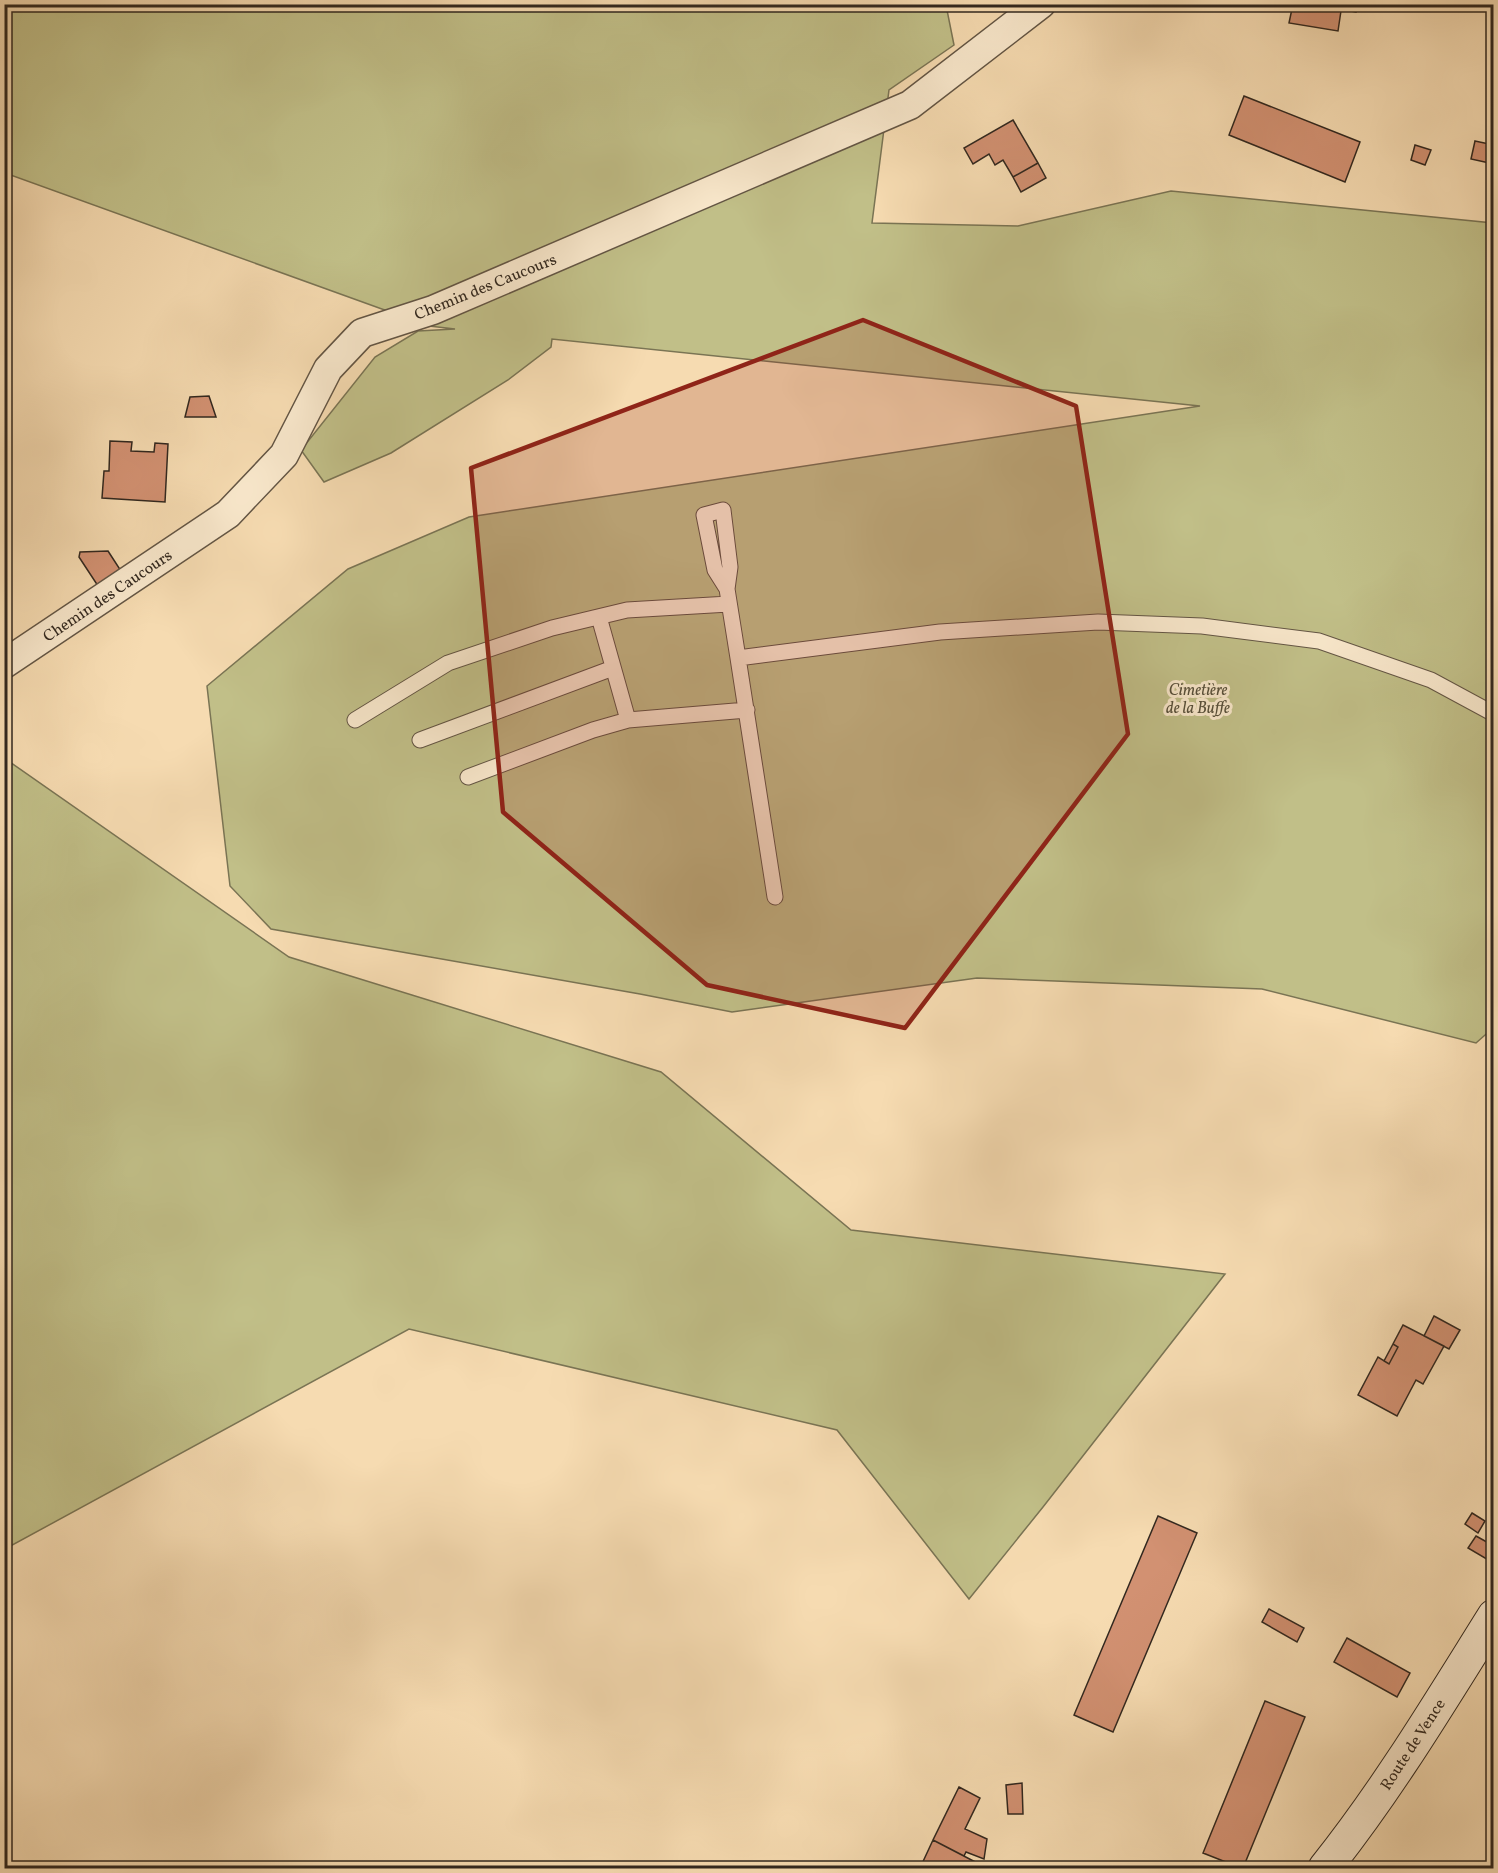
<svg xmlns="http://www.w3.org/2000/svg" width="1498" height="1873" viewBox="0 0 1498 1873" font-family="Vollkorn,serif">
	<rect width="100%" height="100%" fill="#f6dbb1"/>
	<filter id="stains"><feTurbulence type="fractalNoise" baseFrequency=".00333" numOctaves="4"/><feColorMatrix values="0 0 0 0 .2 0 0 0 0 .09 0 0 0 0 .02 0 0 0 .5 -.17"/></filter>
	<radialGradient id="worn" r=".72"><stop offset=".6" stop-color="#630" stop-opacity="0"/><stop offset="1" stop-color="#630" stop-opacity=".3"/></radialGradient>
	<!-- green -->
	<path fill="#c1bf88" stroke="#7a7454" stroke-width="1.5" d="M4 5H946L954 45 889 90 872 223 1018 226 1171 191 1493 223V1028L1476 1043 1262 989 977 978 732 1012 640 994 271 929 230 886 207 686 348 569 469 517 1200 406 552 339 551 347 508 380 391 453 324 482 301 450 375 357 418 331 455 329 429 326 5 173Z
		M7 760 289 957 661 1072 851 1230 1225 1274 1043 1507 969 1599 837 1430 409 1329 5 1549 4 830Z"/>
	<!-- building -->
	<path fill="#d29172" stroke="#32281f" stroke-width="1.5" d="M1293 4H1342L1338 31 1289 23Z
		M1342 4H1357L1356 12 1341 9Z
		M1244 96 1360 142 1345 182 1229 135Z
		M1013 120 1038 163 1013 177 1003 160 995 165 989 154 973 164 964 148Z
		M1475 141 1494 145V164L1471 159Z
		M1415 145 1431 150 1425 165 1411 160Z
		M1038 163 1046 178 1021 192 1013 177Z
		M209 396 216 417H185L190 397Z
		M110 441 132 442 131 451 154 452 155 443 168 444 165 502 102 498 104 471H109Z
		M108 551 121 571 98 586 79 557 80 552Z
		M1434 1316 1460 1330 1449 1349 1424 1336Z
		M1403 1325 1444 1346 1423 1384 1416 1380 1397 1416 1358 1395 1378 1357 1389 1364 1398 1347 1393 1344Z
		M1393 1344 1398 1347 1389 1364 1384 1361Z
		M1472 1513 1485 1521 1478 1533 1465 1524Z
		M1158 1516 1197 1533 1113 1732 1074 1715Z
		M1476 1536 1494 1546V1554L1490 1561 1468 1548Z
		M1269 1609 1304 1628 1297 1642 1262 1622Z
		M1347 1638 1410 1673 1397 1697 1334 1662Z
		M1265 1701 1305 1717 1243 1868H1241L1203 1853Z
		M1022 1783 1023 1814H1008L1006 1785Z
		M959 1787 980 1798 965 1829 987 1839 984 1859 966 1852 964 1856 933 1840Z
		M933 1840 985 1867V1868H920Z"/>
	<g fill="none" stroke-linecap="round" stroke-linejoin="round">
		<!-- lane casing -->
		<g stroke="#635544" stroke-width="17">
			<path id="lane" d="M727 589 715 570 704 515 723 510 730 567 727 589 738 658
				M599 617 628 720
				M355 720 448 663 552 628 627 610 729 604
				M420 740 613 668
				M468 777 593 730 628 720 747 710
				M775 897 738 658 940 632 1098 622 1202 626 1319 641 1431 680 1494 714"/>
		</g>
		<!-- street casing -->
		<g stroke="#635544" stroke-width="31">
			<path id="street" d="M4 664 228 514 284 455 328 369 362 333 433 310 910 105 1041 4"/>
		</g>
		<!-- secondary casing -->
		<g stroke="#32281f" stroke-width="35">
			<path id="secondary" d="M1325 1868C1388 1789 1440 1702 1494 1616"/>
		</g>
		<!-- lane -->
		<use href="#lane" stroke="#f9e8cc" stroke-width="15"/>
		<!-- street -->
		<use href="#street" stroke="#f9e8cc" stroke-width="28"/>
		<!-- secondary -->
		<use href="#secondary" stroke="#f9e8cc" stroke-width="33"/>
	</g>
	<!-- marked area -->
	<path fill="#8f2418" fill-opacity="0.2" stroke="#8f2418" stroke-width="4.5" stroke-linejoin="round" d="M863 320 1076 406 1128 734 905 1028 707 985 503 812 471 468Z"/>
	<g text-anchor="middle" stroke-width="6" stroke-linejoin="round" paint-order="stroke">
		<!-- street labels -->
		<g font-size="16" fill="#32281f" stroke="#f9e8cc">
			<text transform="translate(485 286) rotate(-22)" y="6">Chemin des Caucours</text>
			<text transform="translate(107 595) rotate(-34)" y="6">Chemin des Caucours</text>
			<text transform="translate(1412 1744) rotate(-57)" y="6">Route de Vence</text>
		</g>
		<!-- park labels -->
		<g font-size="16" font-style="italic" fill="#564e39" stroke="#f9e8cc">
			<text x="1198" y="695">Cimetière<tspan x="1198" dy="18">de la Buffe</tspan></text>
		</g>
	</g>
	<!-- margin -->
	<rect width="1498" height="1873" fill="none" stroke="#f6dbb1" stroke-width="24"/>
	<rect x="6" y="6" width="1486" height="1861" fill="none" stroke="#32281f" stroke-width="3"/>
	<rect x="12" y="12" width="1474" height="1849" fill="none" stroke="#32281f" stroke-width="1.5"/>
	<rect width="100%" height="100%" filter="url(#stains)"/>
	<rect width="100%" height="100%" fill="url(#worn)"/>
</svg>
